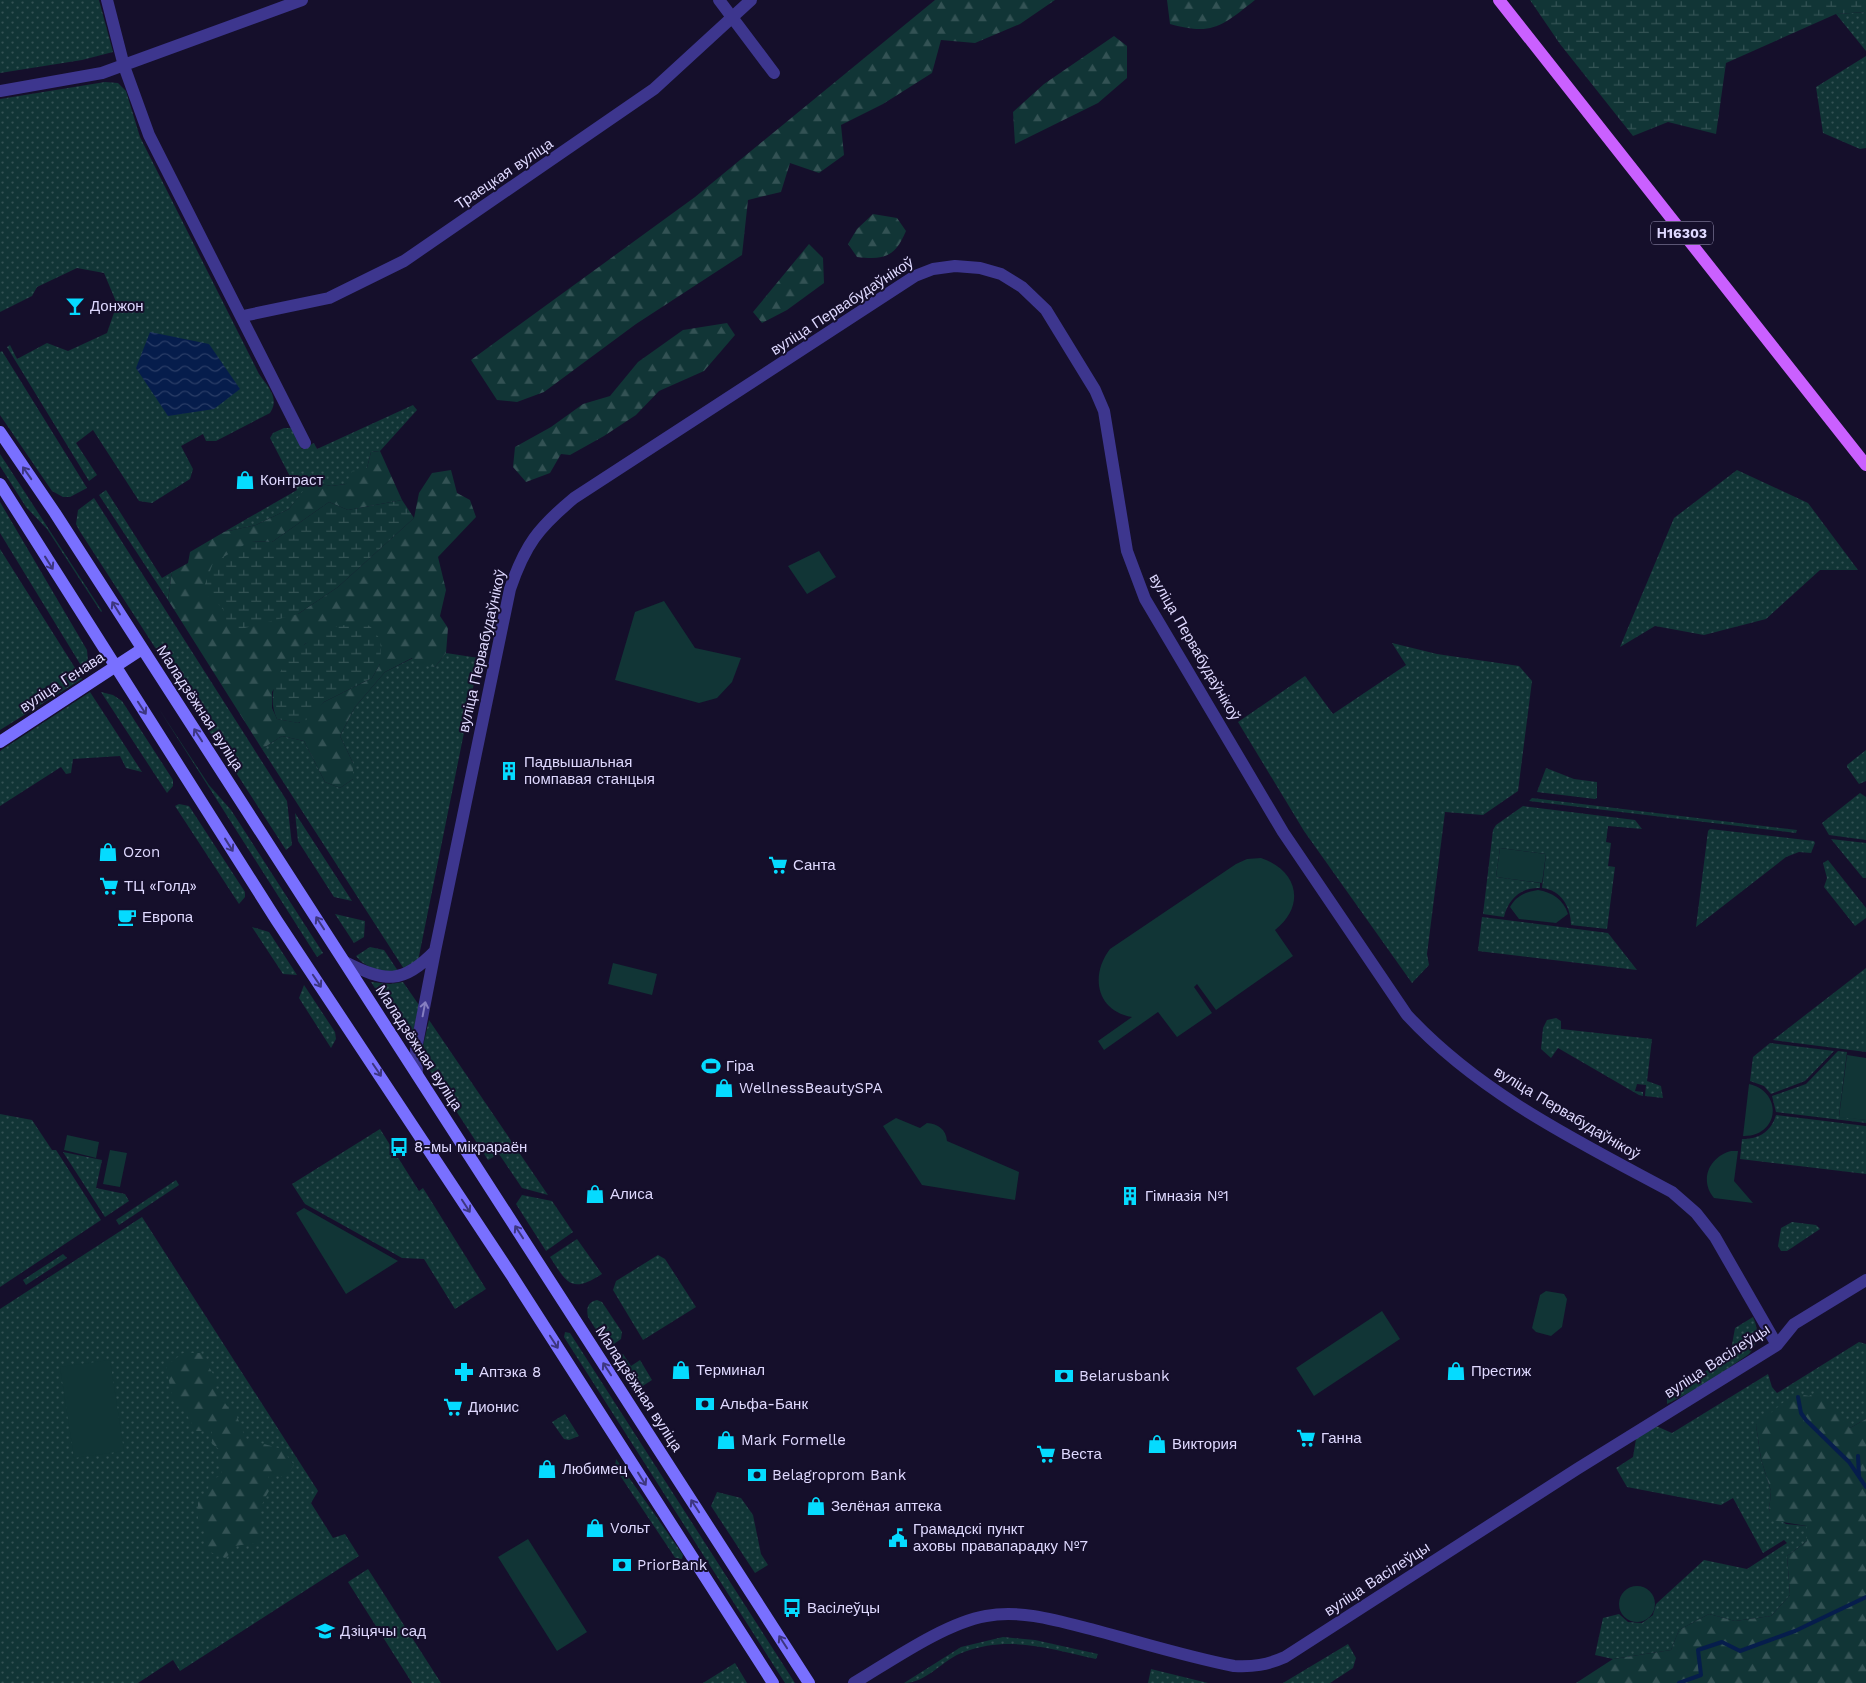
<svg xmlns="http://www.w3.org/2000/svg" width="1866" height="1683" viewBox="0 0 1866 1683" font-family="'Work Sans',sans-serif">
	<defs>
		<pattern id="grass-dots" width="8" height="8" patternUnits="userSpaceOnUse" patternTransform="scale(1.25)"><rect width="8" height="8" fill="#113536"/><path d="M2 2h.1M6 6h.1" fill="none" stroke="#335254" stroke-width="1.8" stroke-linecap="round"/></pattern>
		<pattern id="forest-firs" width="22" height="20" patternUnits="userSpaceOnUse" patternTransform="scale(1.25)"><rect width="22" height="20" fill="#113536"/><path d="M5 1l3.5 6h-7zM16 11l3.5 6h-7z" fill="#335254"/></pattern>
		<pattern id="wetland-marsh" width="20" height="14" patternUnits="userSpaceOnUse" patternTransform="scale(1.25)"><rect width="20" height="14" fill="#113536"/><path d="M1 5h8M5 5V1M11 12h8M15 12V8" fill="none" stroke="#335254"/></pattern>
		<pattern id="water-waves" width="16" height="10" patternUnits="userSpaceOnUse" patternTransform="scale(1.25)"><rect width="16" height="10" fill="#061d4c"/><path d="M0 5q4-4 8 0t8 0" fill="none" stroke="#2a3d67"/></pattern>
	</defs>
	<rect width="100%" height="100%" fill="#150f2b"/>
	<!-- grass -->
	<path fill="url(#grass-dots)" fill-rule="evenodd" d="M0 0H99L113 52 82 60 0 73Z
		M1866 12V51L1836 14Z
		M1866 56V148L1860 149 1823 133 1816 87Z
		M105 82 118 83 126 91 140 137 259 374C268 387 280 398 270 413L216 441H206L203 434 181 446 193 469 190 479 152 503 139 501 93 430 76 443 97 475 89 481 7 347 10 345 17 359 47 343 68 351 107 333 117 304 104 273 77 268 37 287 32 296 0 312V99ZM136 368 214 409 152 390Z
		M2 351 87 488 70 497H63L52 491 0 415V352Z
		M413 405 417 410 380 451 371 452 367 468 346 484 331 486 316 483 308 486 289 509 256 525 224 532 297 490 270 438 273 433 284 428H291L302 449 314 443 317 449Z
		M0 454 102 611 101 612 47 529 26 507 0 466Z
		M1737 470 1808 503 1858 570H1820L1766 619 1704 635 1655 626 1620 647 1674 518Z
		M106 490 162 578 172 572 168 600 99 495Z
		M94 498 287 801 292 845 286 850 79 530 76 524 78 510Z
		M0 502 87 650 88 661 85 672 0 533Z
		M0 549 82 679 0 730Z
		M1392 643 1437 654 1519 666 1532 681 1518 791 1483 815 1445 812 1427 954 1429 965 1412 983 1304 831 1238 722 1305 676 1333 714 1406 665Z
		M446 653 479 658 418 961 404 969 262 749 282 736 304 741 325 782 340 788 353 779V763L340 736 355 707 385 672 413 658 435 667Z
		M90 692 142 772 126 768 120 756 73 759 71 773 66 774 61 767 0 806V751Z
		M101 692 113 695 122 701 173 780V786L167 793Z
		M159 709 209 785 231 810 323 953 317 957Z
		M1866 750V781L1859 784 1847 767V765Z
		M1546 768 1574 779 1597 782V798L1595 799 1537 792Z
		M1860 793 1866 797V840L1829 835 1822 823Z
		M1532 798 1797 830 1796 833 1529 801Z
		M179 804 189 806 245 892V897L239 904 175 806Z
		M1523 806 1635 820 1642 829 1608 826 1606 842 1611 843 1608 866 1615 867 1607 929 1571 925C1571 907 1561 890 1542 888L1546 854 1500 848 1496 877 1540 883V888C1521 887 1508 899 1504 917L1483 914 1493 830 1496 825Z
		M295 813 352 901 334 897 298 841Z
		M1710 829 1814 841 1815 843 1811 853 1799 852 1786 857 1696 927 1708 831Z
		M1831 839 1866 843V878H1863Z
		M1828 860 1866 908V918L1855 926 1824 887 1827 878 1823 863Z
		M335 914 365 921 364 937 354 943Z
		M1482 917 1608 933 1637 970 1478 951Z
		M252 927 269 932 297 975 283 974Z
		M370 947 384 950 398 971C382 972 366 969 356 956Z
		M1866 968V1052L1773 1040Z
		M371 982 390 984 403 982 419 1005 411 1043Z
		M304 985 335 1032 336 1039 331 1048 299 998Z
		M1556 1018 1561 1021V1029L1652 1039 1647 1081 1661 1086 1663 1098 1645 1096 1646 1085 1637 1084 1635 1091 1643 1092V1096L1639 1095 1558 1048 1551 1058 1541 1049 1543 1028 1547 1020Z
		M429 1020 548 1195 522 1188 499 1154 488 1160 423 1060 422 1050Z
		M1770 1043 1834 1051 1805 1081 1771 1094 1764 1086 1750 1081 1753 1057Z
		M1838 1051 1847 1052 1839 1116 1866 1120V1123L1776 1112 1772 1096 1806 1084Z
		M0 1114 32 1120 52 1150H56L101 1220 0 1287Z
		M1776 1115 1866 1126V1174L1740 1159 1742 1139C1759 1139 1771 1132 1776 1115Z
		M380 1129 419 1191 423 1188 486 1289 455 1309 424 1259 402 1258 305 1204 292 1184Z
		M63 1152 102 1160 96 1188 125 1194 129 1201 105 1217Z
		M176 1180 179 1185 119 1225 116 1220Z
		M522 1195 552 1201 573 1232 546 1251 516 1204Z
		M142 1217 318 1491 311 1503 333 1538 345 1534 359 1556 180 1671 173 1660 138 1683H0V1309Z
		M1792 1222 1816 1225 1820 1229 1787 1251H1781L1778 1246 1781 1228Z
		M577 1239 602 1274C571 1294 567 1283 550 1257Z
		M63 1254 67 1258 26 1285 23 1280Z
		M658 1255 665 1259 696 1307 643 1340 613 1290 616 1281Z
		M597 1300 602 1302 622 1332 621 1339 611 1346 618 1356 623 1354 631 1366 640 1360 652 1380 635 1391 588 1317C586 1308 588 1302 597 1300Z
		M1753 1317C1759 1330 1759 1343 1749 1354L1704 1385 1667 1404V1395L1730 1356 1735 1328Z
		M565 1332 570 1333 795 1683H785L564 1337Z
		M1859 1342 1866 1344V1419L1850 1428 1809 1396 1756 1425 1761 1459 1771 1491 1769 1512 1786 1524 1807 1526V1541L1787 1556 1790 1595 1771 1616 1735 1621 1709 1614 1679 1630 1671 1650 1613 1659 1595 1655 1603 1618 1619 1614 1628 1622 1642 1623 1653 1615 1656 1604 1704 1560 1747 1569 1787 1543 1784 1540 1763 1553 1733 1498 1721 1505 1627 1487 1616 1468 1633 1457 1636 1439 1656 1426 1672 1433 1768 1374 1772 1387 1777 1393Z
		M565 1414 579 1436 569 1440 564 1439 552 1422Z
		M616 1459 683 1555 682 1559H676L615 1468Z
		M717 1492 741 1498 753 1515 761 1554 768 1565 755 1573 711 1506Z
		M368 1569 441 1683H412L348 1582Z
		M1003 1637 1035 1640 1098 1654 1096 1659C1050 1649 1010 1635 964 1652 943 1659 927 1683 904 1683L961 1647Z
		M1348 1644 1356 1658 1353 1668 1330 1683H1283Z
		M735 1663 747 1683H703Z
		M1151 1669 1159 1671 1208 1683H1148Z"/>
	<!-- forest -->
	<path fill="url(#forest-firs)" fill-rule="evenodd" d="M935 0H1055L1020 24 975 43 941 40 932 73 883 104 841 125 844 155 819 173 790 163 781 192 748 200 742 255 636 324 544 392 517 402 497 400 471 360 695 197Z
		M1167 0H1255C1222 26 1213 36 1170 24Z
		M1114 36 1127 46V78L1098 103 1015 144 1013 112 1044 84Z
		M873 214 897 218 906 231C895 257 885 260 857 257L848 244 857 229Z
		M809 244 823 258 824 283 787 310 762 323 753 312Z
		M727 323 735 335 704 371 659 391 636 415 604 436 570 455 561 454 550 473 526 482 513 467 515 447 551 427 583 404 610 396 638 362 683 330Z
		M380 451 402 500 348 510 329 502 272 542 251 541 298 614 338 587 414 518 419 493 432 473 451 470 457 493 470 500 476 517 438 557 446 590 440 616 448 628 446 653 435 667 420 665 412 658 385 672 355 707 340 736 353 763V779L340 788 325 782 304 741 282 736 262 749 168 600 172 572 188 563 190 552 224 532 256 525 289 509 307 486 316 483 331 486 346 484 352 471 367 468 371 452ZM336 627 380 664 372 678 324 702 299 723 277 719 272 708V692L305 644Z
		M183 1353H201L216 1379V1390L229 1409H234L246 1439 282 1449 294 1465 286 1477 268 1475 271 1488C259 1505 257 1521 262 1541 252 1546 242 1543 232 1547L231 1553 225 1558 205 1550V1526L198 1523V1498L207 1494 210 1480 220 1476 223 1468 218 1464 219 1449 212 1444V1431H196L183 1408 173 1401 166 1366Z
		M1816 1392 1850 1428 1866 1419V1683H1576L1613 1659 1671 1650 1679 1630 1709 1614 1735 1621 1771 1616 1790 1595 1787 1556 1807 1541V1526L1771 1520 1769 1512 1771 1491 1761 1459 1756 1425 1785 1401 1799 1394 1809 1396Z"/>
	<!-- wetland -->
	<path fill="url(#wetland-marsh)" d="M1530 0H1866V12L1836 14 1726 63 1716 134 1668 122 1633 136 1560 44Z
		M402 500 414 518 338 587 298 614 241 629 227 625 223 608 202 592 213 563 251 541 272 542 329 502 348 510Z
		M359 623 370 626 380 639 381 650 380 664 372 678 324 702 308 719 298 723 277 719C259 680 300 640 335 627 343 625 351 624 359 623Z"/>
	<!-- park -->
	<path fill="#113536" d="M819 551 836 577 807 594 788 566Z
		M664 601 695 648 741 658 732 682 717 698 699 703 615 680 635 612Z
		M1500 848 1546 854 1542 883 1496 877Z
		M1261 858C1298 870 1306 906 1275 930L1293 956 1216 1010 1197 984 1194 987 1212 1013 1177 1037 1158 1012 1104 1050 1098 1041 1132 1017C1096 1011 1090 975 1110 949L1236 864 1247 859Z
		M1538 890C1552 892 1564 900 1568 914L1556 923 1519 919 1510 907C1516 896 1525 892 1538 890Z
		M613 963 657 974 652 995 608 984Z
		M1847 1055 1866 1058V1120L1839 1117Z
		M1749 1084C1784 1092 1779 1137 1743 1136Z
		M896 1118 920 1128 927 1123C938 1124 946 1129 947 1141L1019 1172 1015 1200 922 1185 883 1126Z
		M67 1135 99 1142 96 1158 64 1150Z
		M110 1150 127 1153 120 1187 103 1184Z
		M1731 1151H1738L1734 1181 1753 1203 1714 1198C1699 1180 1709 1157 1731 1151Z
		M304 1208 398 1261 346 1294 296 1213Z
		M1546 1291 1564 1294 1567 1299 1562 1327 1551 1336 1536 1332 1532 1328 1540 1295Z
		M1382 1311 1400 1339 1314 1396 1296 1368Z
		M110 1360 124 1451 74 1458 60 1367Z
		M528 1539 587 1632 557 1651 498 1557Z
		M1619 1604a18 18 0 1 1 36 0a18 18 0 1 1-36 0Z"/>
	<!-- water -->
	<path fill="url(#water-waves)" d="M150 332 209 344 240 389 214 409 168 416 136 368Z"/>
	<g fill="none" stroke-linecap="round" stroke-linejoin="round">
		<!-- stream -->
		<path stroke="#061d4c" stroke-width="4" d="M1798 1397 1801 1413 1806 1420 1849 1462 1866 1487
			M1858 1456 1859 1476
			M1679 1683 1701 1675 1698 1650 1722 1642 1740 1651 1795 1631 1866 1597"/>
		<!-- street -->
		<path stroke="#3d368e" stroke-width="12" d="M107 0 124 66 149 135 305 443
			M719 0 774 73
			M0 91 102 73 302 0
			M243 316 329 298 404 261 654 89 751 0
			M345 962C385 982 402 985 435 951
			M417 1074 416 1049 435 951 510 589C525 545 538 528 574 498L915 276 933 269 955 266 980 268 1001 274 1022 287 1046 310 1095 390 1104 411 1127 551 1145 599 1283 832 1407 1015C1480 1094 1579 1142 1672 1192L1696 1213 1715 1237 1777 1345
			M854 1683C891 1661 945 1623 986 1616 1023 1609 1062 1622 1098 1631 1143 1643 1188 1657 1234 1666 1253 1667 1267 1665 1285 1657L1577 1469 1777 1345 1794 1324 1866 1280"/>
		<!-- secondary -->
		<path stroke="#7970ff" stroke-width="12" d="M0 432 55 513 809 1683
			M0 484 277 921 512 1276 773 1683
			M0 742 142 649"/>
		<!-- primary -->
		<path stroke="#ca60ff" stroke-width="12" d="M1499 0 1866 465"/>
	</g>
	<!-- one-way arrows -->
	<defs><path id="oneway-shaft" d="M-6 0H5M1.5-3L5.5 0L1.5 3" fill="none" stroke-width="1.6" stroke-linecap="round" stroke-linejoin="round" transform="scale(1.25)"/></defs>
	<g stroke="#3d3680">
		<use href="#oneway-shaft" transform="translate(27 473) rotate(-125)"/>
		<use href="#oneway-shaft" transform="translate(49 563) rotate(58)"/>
		<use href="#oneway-shaft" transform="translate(116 608) rotate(-122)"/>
		<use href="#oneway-shaft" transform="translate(142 708) rotate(57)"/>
		<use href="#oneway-shaft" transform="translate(198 735) rotate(-123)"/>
		<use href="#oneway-shaft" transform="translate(229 845) rotate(58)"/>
		<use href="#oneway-shaft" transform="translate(320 923) rotate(-123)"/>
		<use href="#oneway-shaft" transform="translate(317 981) rotate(56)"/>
		<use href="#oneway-shaft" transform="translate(377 1070) rotate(56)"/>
		<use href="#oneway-shaft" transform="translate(466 1206) rotate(57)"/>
		<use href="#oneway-shaft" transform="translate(519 1232) rotate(-123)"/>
		<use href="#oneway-shaft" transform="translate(554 1342) rotate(57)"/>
		<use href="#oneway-shaft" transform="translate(607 1369) rotate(-123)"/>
		<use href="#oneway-shaft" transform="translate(642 1479) rotate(58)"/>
		<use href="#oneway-shaft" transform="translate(695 1506) rotate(-123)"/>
		<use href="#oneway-shaft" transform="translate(783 1642) rotate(-123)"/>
	</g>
	<use stroke="#867fc1" href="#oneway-shaft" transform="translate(424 1009) rotate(-79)"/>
	<!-- icons -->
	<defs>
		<g id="bar-bare" transform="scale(1.5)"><path d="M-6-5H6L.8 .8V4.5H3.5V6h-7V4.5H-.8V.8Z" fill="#05dbff" stroke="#150f2b" stroke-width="2.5" paint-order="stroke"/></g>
		<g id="shop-bare" transform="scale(1.5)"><path d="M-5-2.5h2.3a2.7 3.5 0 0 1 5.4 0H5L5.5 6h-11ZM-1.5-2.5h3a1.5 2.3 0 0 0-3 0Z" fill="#05dbff" stroke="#150f2b" stroke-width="2.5" paint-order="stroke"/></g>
		<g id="building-bare" transform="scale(1.5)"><path d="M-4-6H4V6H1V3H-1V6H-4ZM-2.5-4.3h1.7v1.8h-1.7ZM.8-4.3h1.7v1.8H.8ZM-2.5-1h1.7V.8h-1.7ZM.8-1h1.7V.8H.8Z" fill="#05dbff" stroke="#150f2b" stroke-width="2.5" paint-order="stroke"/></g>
		<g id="supermarket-bare" transform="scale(1.5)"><path d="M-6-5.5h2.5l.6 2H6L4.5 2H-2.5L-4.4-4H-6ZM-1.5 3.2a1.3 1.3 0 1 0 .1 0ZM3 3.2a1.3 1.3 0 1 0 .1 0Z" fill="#05dbff" stroke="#150f2b" stroke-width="2.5" paint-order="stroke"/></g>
		<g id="cafe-bare" transform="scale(1.5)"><path d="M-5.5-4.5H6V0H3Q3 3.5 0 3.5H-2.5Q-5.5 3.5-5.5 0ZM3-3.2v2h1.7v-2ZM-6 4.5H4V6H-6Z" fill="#05dbff" stroke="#150f2b" stroke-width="2.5" paint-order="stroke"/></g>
		<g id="stadium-bare" transform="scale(1.5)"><path d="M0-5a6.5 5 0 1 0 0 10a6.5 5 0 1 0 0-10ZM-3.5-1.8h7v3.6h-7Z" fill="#05dbff" stroke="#150f2b" stroke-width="2.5" paint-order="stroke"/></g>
		<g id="bus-bare" transform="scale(1.5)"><path d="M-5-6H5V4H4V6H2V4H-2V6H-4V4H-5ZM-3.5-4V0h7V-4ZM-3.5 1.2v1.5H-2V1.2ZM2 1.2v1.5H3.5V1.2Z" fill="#05dbff" stroke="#150f2b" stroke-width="2.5" paint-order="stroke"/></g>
		<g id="pharmacy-bare" transform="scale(1.5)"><path d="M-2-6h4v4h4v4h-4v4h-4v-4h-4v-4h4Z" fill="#05dbff" stroke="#150f2b" stroke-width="2.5" paint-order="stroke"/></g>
		<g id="bank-bare" transform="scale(1.5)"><path d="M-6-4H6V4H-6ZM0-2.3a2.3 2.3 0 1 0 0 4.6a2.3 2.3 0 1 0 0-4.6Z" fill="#05dbff" stroke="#150f2b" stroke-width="2.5" paint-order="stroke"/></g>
		<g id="civic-bare" transform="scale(1.5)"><path d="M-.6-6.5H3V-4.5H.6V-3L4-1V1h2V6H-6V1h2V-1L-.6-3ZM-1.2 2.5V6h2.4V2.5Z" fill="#05dbff" stroke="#150f2b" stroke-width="2.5" paint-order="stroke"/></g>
		<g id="school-bare" transform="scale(1.5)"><path d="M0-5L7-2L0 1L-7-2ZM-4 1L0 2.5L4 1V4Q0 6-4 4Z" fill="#05dbff" stroke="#150f2b" stroke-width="2.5" paint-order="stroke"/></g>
	</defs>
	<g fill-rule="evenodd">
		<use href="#bar-bare" x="75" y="306"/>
		<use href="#shop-bare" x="245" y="480"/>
		<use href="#building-bare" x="509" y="771"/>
		<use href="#shop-bare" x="108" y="852"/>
		<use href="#supermarket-bare" x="778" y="865"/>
		<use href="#supermarket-bare" x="109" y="886"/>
		<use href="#cafe-bare" x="127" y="917"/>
		<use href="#stadium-bare" x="711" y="1066"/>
		<use href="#shop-bare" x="724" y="1088"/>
		<use href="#bus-bare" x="399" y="1147"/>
		<use href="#shop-bare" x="595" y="1194"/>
		<use href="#building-bare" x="1130" y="1196"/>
		<use href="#shop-bare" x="681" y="1370"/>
		<use href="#shop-bare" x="1456" y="1371"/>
		<use href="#pharmacy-bare" x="464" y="1372"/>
		<use href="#bank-bare" x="1064" y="1376"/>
		<use href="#bank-bare" x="705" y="1404"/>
		<use href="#supermarket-bare" x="453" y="1407"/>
		<use href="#supermarket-bare" x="1306" y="1438"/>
		<use href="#shop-bare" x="726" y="1440"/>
		<use href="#shop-bare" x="1157" y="1444"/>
		<use href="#supermarket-bare" x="1046" y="1454"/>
		<use href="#shop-bare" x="547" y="1469"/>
		<use href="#bank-bare" x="757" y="1475"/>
		<use href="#shop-bare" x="816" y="1506"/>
		<use href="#shop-bare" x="595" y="1528"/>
		<use href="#civic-bare" x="898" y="1538"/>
		<use href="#bank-bare" x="622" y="1565"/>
		<use href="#bus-bare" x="792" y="1608"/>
		<use href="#school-bare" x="325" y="1631"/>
	</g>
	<g text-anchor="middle" stroke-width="4" stroke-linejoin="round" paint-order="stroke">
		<!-- shield labels -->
		<rect fill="#150f2b" stroke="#a29cbf" stroke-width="1" x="1651" y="221.5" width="62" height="23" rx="4"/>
		<g font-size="14" font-weight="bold" fill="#dfd9ff">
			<text x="1682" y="238">Н16303</text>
		</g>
		<!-- street labels -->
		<g font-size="15" fill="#dfd9ff" stroke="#150f2b">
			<text transform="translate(504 174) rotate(-34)" y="5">Траецкая вуліца</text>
			<text transform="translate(842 306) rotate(-33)" y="5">вуліца Первабудаўнікоў</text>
			<text transform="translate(1195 647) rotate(60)" y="5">вуліца Первабудаўнікоў</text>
			<text transform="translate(482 651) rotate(-77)" y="5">вуліца Первабудаўнікоў</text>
			<text transform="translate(62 682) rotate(-33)" y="5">вуліца Генава</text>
			<text transform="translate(200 708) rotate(57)" y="5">Маладзёжная вуліца</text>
			<text transform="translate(419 1048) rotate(57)" y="5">Маладзёжная вуліца</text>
			<text transform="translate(1567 1113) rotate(31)" y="5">вуліца Первабудаўнікоў</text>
			<text transform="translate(1717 1361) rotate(-33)" y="5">вуліца Васілеўцы</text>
			<text transform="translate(639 1389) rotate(57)" y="5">Маладзёжная вуліца</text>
			<text transform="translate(1377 1579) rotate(-33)" y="5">вуліца Васілеўцы</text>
		</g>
		<!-- poi labels -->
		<g font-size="15" fill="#dfd9ff" stroke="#150f2b" text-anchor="start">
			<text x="90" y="311">Донжон</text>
			<text x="260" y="485">Контраст</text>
			<text x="524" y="767">Падвышальная<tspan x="524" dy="17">помпавая станцыя</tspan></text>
			<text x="123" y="857">Ozon</text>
			<text x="793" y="870">Санта</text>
			<text x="124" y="891">ТЦ «Голд»</text>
			<text x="142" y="922">Европа</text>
			<text x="726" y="1071">Гіра</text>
			<text x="739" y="1093">WellnessBeautySPA</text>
			<text x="414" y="1152">8-мы мікрараён</text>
			<text x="610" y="1199">Алиса</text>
			<text x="1145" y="1201">Гімназія №1</text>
			<text x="696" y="1375">Терминал</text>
			<text x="1471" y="1376">Престиж</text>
			<text x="479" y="1377">Аптэка 8</text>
			<text x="1079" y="1381">Belarusbank</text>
			<text x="720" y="1409">Альфа-Банк</text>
			<text x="468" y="1412">Дионис</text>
			<text x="1321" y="1443">Ганна</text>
			<text x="741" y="1445">Mark Formelle</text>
			<text x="1172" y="1449">Виктория</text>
			<text x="1061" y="1459">Веста</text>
			<text x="562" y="1474">Любимец</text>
			<text x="772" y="1480">Belagroprom Bank</text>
			<text x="831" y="1511">Зелёная аптека</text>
			<text x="610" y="1533">Vольт</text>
			<text x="913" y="1534">Грамадскі пункт<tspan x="913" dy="17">аховы правапарадку №7</tspan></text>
			<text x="637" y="1570">PriorBank</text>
			<text x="807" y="1613">Васілеўцы</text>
			<text x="340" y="1636">Дзіцячы сад</text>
		</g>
	</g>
</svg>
